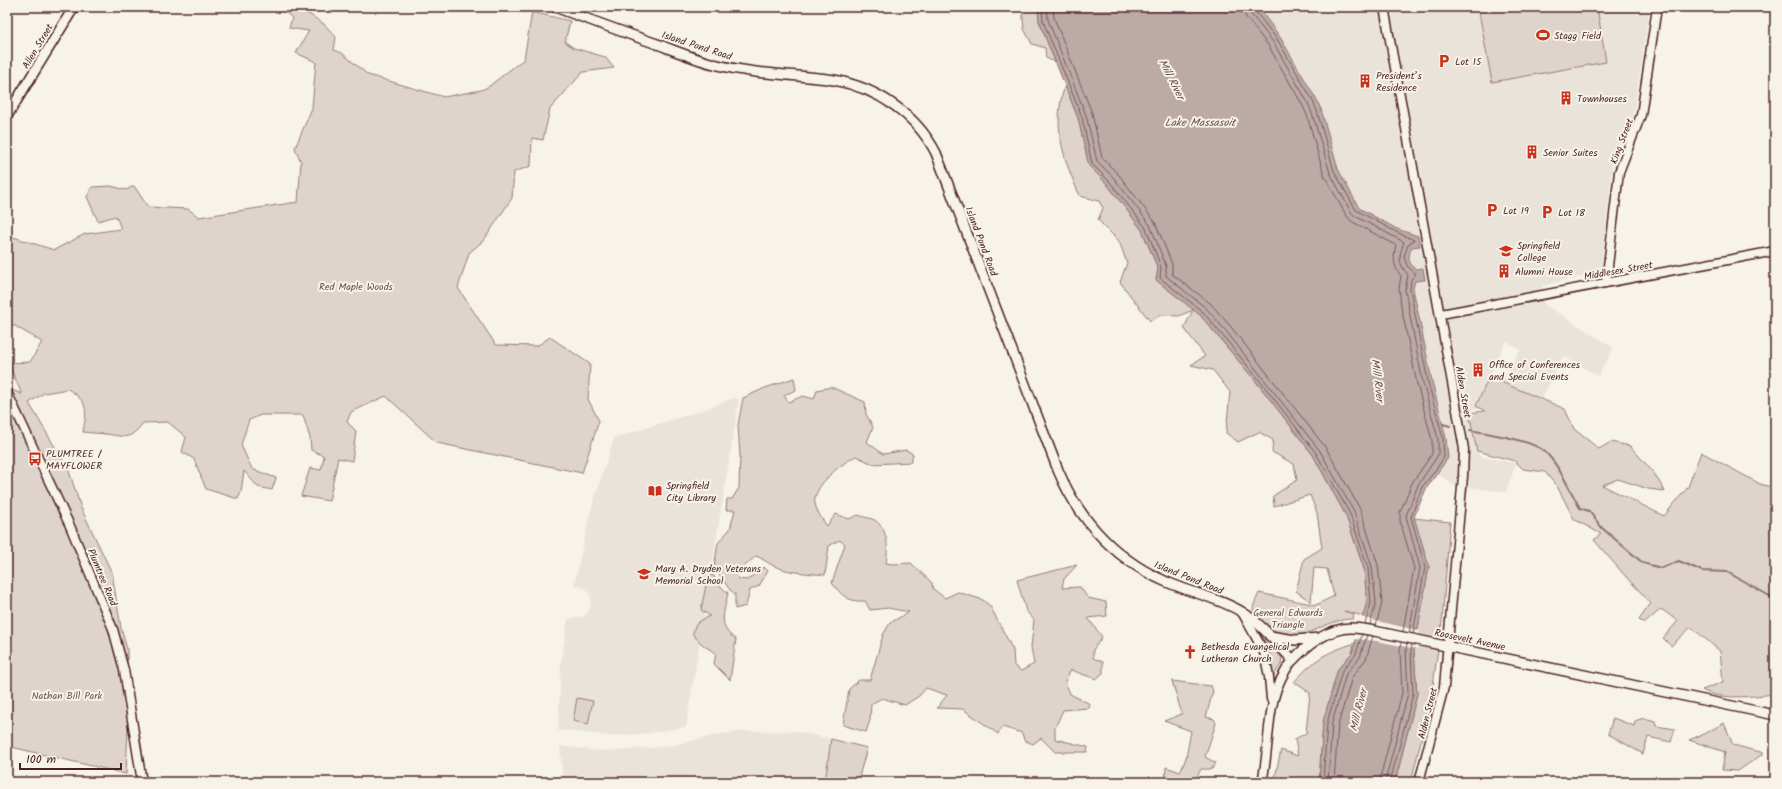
<svg xmlns="http://www.w3.org/2000/svg" width="1782" height="789" viewBox="0 0 1782 789" font-family="Kalam,sans-serif">
	<rect width="100%" height="100%" fill="#f7f3e8"/>
	<filter id="ink" filterUnits="userSpaceOnUse"><feTurbulence type="fractalNoise" baseFrequency=".025" numOctaves="2"/><feDisplacementMap in="SourceGraphic" scale="8" xChannelSelector="R" yChannelSelector="G"/><feConvolveMatrix kernelMatrix="1 2 1 2 8 2 1 2 1" color-interpolation-filters="sRGB"/></filter>
	<g filter="url(#ink)">
		<!-- built -->
		<path fill="#eae3da" d="M1258 7H1650L1633 117 1613 160 1601 272 1542 286 1544 304 1614 348 1598 376 1563 356 1538 406 1500 384 1520 350 1506 341 1492 372V406L1472 410 1479 456 1516 463 1506 492 1453 485 1438 474 1448 458 1446 438 1432 381 1413 288 1415 280H1425L1423 268 1415 269 1410 264 1408 256 1412 247 1418 237 1397 229 1359 208 1338 169 1321 109 1315 97 1280 37Z
			M733 398 739 399 686 727 650 733 612 736 558 730 561 663 568 619 583 617 589 611 591 604V597L587 590 582 587 574 585 591 510 614 438 706 409Z
			M745 731H794L831 739 825 782H563L560 746 591 750 615 751 670 746 722 734Z"/>
		<!-- green -->
		<path fill="#ded4cc" stroke="#947a7c" d="M267 7H298L324 24 336 37 334 50 342 53 368 75 444 97 481 90 488 87 524 59 532 12 570 21 565 42 574 48 605 57 614 68 583 72 550 109 543 140 532 138 531 166 514 172 512 198 484 240 469 253 458 288 496 345 537 346 550 337 590 364 588 399 599 421 582 473 437 443 386 396 351 412 347 422 356 431 352 461 338 458 329 501 301 496 310 468 321 470 324 456 311 450 310 438 303 415H261L249 420 241 445 252 469 276 478 272 490 258 487 244 471 241 492 238 499 206 489 194 459 182 452 186 437 168 422 143 423C128 442 126 436 105 434 98 433 91 433 83 432 87 409 89 403 68 389L44 393 29 403 69 471 81 508 112 573 121 628 127 649 128 728 126 774 7 746V388L22 394 8 363 30 362 42 342 15 326 7 325V235L54 250 85 234 121 229 116 216 98 221 87 197 92 187 111 186 126 190 134 186 148 207 188 209 199 217 298 202 301 162 295 148 312 108 316 62 296 53 309 31 289 28 292 18 284 11Z
			M1022 7H1038L1039 21 1055 62 1046 58 1045 48 1032 44 1024 29Z
			M1478 7H1597L1606 62 1492 82Z
			M1065 86 1078 118 1089 166 1107 184 1142 230 1158 269 1156 280 1200 315 1258 384 1313 455 1346 516 1364 569 1367 602 1363 616 1344 611 1354 614 1353 619C1316 619 1300 655 1263 622 1249 609 1252 609 1259 593L1316 605 1334 596 1327 569 1314 568 1311 602 1296 591 1304 559 1322 548 1317 513 1310 495 1274 506 1273 496 1297 480 1294 464 1272 452 1273 440 1259 432 1238 442 1226 433 1230 392 1213 370 1191 365 1205 356 1184 328 1193 310 1179 316 1161 315 1150 321 1120 282 1127 263 1119 241 1098 220 1103 208 1099 201 1080 196C1064 161 1051 124 1065 86Z
			M1489 377 1565 409 1574 429 1599 449 1611 442 1630 446 1653 472 1665 491 1648 489 1618 479 1602 485 1664 516 1688 487 1701 452 1760 484 1775 488V694C1754 696 1721 701 1702 690L1723 682 1720 651 1691 627 1671 646 1663 638 1678 621 1661 609 1645 623 1639 620 1651 603 1627 578 1594 540 1601 534 1574 519 1558 488 1545 472 1523 469 1515 461 1477 451 1469 413 1485 411 1476 406Z
			M794 378 796 390 784 395 788 402 803 396 814 399 817 390 831 387 865 402 866 414 873 427 867 442 883 454 906 450 913 454 911 462 873 464 856 456C842 463 812 486 815 504 817 512 822 519 827 526L836 514 849 519 858 515C863 517 872 518 876 521 889 531 888 550 886 563L892 564 911 563 932 583 933 589 945 598 958 592 983 600 990 606 1013 650 1014 666 1021 671 1034 664 1031 647 1034 620 1026 611 1017 580 1077 565 1064 579 1062 588 1080 587 1088 598 1106 602 1107 616 1088 618 1102 637 1093 650V658L1103 662V673L1096 679 1071 670 1065 681 1070 694 1090 704 1089 708 1063 710 1055 728V739L1088 747 1087 752H1055L1041 738 1033 744 1024 740 1022 733 1002 727 998 734 963 709 937 708 947 695 926 688 919 696 905 705 882 698 871 704 870 720 866 732 843 725 849 689 859 680H870L883 635 890 623 909 612 888 608 870 610 865 601C848 602 842 596 832 583L845 544 839 540 829 546 825 575C807 573 788 573 772 565 766 562 762 558 756 556L736 574 739 579 747 580 764 567 768 571 759 586 750 590 746 606 735 609V594L730 590 714 567 718 543 730 529 735 510H726L727 499H732L739 488 740 455 738 425 743 398 765 388Z
			M1414 518 1450 522 1442 621 1431 699 1411 782H1393L1396 779 1417 694 1414 651 1429 567Z
			M708 575 714 576 717 583 728 593C724 612 717 628 736 639L730 680 714 664 716 653 704 646 693 635C693 624 700 620 710 616L701 610Z
			M1258 633 1282 658 1281 664 1273 677Z
			M1355 643 1352 653 1338 669 1323 722 1319 782H1274L1281 750 1298 756 1295 739 1306 733 1310 693 1294 682C1316 658 1325 653 1355 643Z
			M1172 681 1211 686 1213 691 1206 717 1214 719 1216 723 1205 757 1216 763 1212 769H1201L1194 782H1165L1166 767 1180 772 1186 758 1191 731 1164 721 1182 714Z
			M577 698 593 701 588 724 573 721Z
			M1613 718 1634 726 1635 721 1644 718 1655 721 1656 726 1675 729 1671 742 1648 737 1643 754 1608 734Z
			M1724 723 1733 745 1764 753 1738 771 1722 770 1725 752 1689 740 1706 733Z
			M831 739 867 748 859 777 864 782H825Z"/>
		<!-- water -->
		<path fill="#bcaaa7" stroke="#8e7275" d="M1038 7H1258L1280 37 1315 97 1321 109 1338 169 1359 208 1397 229 1418 236 1420 246 1412 247C1408 256 1407 261 1415 269L1423 268 1425 280 1415 281 1413 288 1432 381 1446 438 1448 458 1426 489 1414 517 1429 567 1414 651 1417 694 1396 779 1393 782H1319L1323 722 1338 669 1352 653 1367 602 1364 569 1346 516 1313 455 1258 384 1200 315 1156 280 1158 269 1142 230 1107 184 1089 166 1078 118 1039 21Z"/>
		<!-- pier -->
		<path fill="#f7f3e8" d="M1360 617 1420 631 1417 649 1377 641 1357 639 1354 640Z"/>
		<g fill="none" stroke-linecap="round" stroke-linejoin="round">
			<!-- shore -->
			<path stroke="#78575d" stroke-width="1" d="M1042 7 1043 21 1082 117 1092 164 1110 182 1146 228 1161 267 1160 278 1203 312 1261 382 1316 453 1350 514 1368 568 1371 603 1365 624
				M1047 7 1048 20 1086 115 1097 161 1114 178 1150 225 1166 266V276L1206 308 1226 331 1320 451 1354 512 1372 567 1376 603 1370 624
				M1053 7 1054 18 1092 113 1102 158 1119 175 1155 222 1172 264V274L1210 303 1231 327 1326 448 1360 509 1378 565 1382 603 1376 626
				M1244 7 1245 16 1268 45 1302 104 1307 115 1324 175 1346 215 1351 221 1396 245C1393 257 1393 266 1401 276L1399 288 1401 306 1417 384 1432 440V454L1412 483 1400 512V521L1414 568 1403 631
				M1250 7 1251 14 1273 42 1307 101 1312 113 1330 173 1351 212 1355 216 1404 242C1399 257 1397 261 1408 275L1405 290 1423 383 1438 439V455L1418 485 1406 516 1420 568 1409 633
				M1255 7V11L1277 39 1312 99 1317 111 1334 171 1356 210 1396 232 1414 240 1408 245 1404 256 1407 266 1416 274 1411 279 1410 289 1428 382 1443 438 1444 457 1435 471 1422 487 1411 517 1425 567 1413 634
				M1323 782 1327 723 1342 671 1356 654 1362 634
				M1328 782 1332 723 1346 674 1360 657 1367 635
				M1334 782 1338 725 1352 677 1366 659 1373 636
				M1379 782 1402 693 1400 651 1401 642
				M1385 782 1408 693 1406 651 1407 643
				M1390 782 1413 694 1411 651 1412 644"/>
			<!-- stream -->
			<path stroke="#8e7275" stroke-width="2" d="M1443 424 1450 426
				M1470 430C1488 433 1531 440 1544 451 1559 464 1570 491 1580 508L1589 511 1602 528 1643 563 1661 568 1679 561 1702 571 1727 572 1775 599"/>
			<!-- secondary casing -->
			<g stroke="#4a1f2b" stroke-width="11">
				<path id="secondary" d="M1384 7 1464 449 1463 476 1444 687 1419 782
					M1606 283 1619 172 1641 115 1657 7
					M1441 314 1775 251
					M7 392 70 526 113 629 124 670 142 782
					M1242 612 1264 652 1269 677 1271 699
					M1262 782C1272 739 1263 697 1293 660"/>
			</g>
			<!-- primary casing -->
			<g stroke="#4a1f2b" stroke-width="12">
				<path id="primary" d="M555 7C590 20 625 33 660 45 678 52 695 59 714 64 755 75 793 74 834 80 877 88 916 114 936 153L1058 470C1080 523 1120 564 1174 585 1197 594 1221 599 1242 612 1262 624 1277 644 1293 660 1307 645 1329 628 1351 628 1360 628 1370 630 1379 632L1775 715
					M7 116 74 7
					M1270 636 1295 640 1320 638"/>
			</g>
			<!-- secondary -->
			<use href="#secondary" stroke="#f7f3e8" stroke-width="8"/>
			<!-- primary -->
			<use href="#primary" stroke="#f7f3e8" stroke-width="9"/>
		</g>
	</g>
	<!-- icons -->
	<defs>
		<g id="stadium-bare" transform="scale(1.08)"><path d="M0-5a6.5 5 0 1 0 0 10a6.5 5 0 1 0 0-10ZM-3.5-1.8h7v3.6h-7Z" fill="#c8321e" stroke="#f7f3e8" stroke-width="2.5" paint-order="stroke"/></g>
		<g id="parking-bare" transform="scale(1.08)"><path d="M-3.5-5.5H1a3.5 3.5 0 0 1 0 7H-1V5.5H-3.5ZM-1-3.4V-.6H.8a1.4 1.4 0 0 0 0-2.8Z" fill="#c8321e" stroke="#f7f3e8" stroke-width="2.5" paint-order="stroke"/></g>
		<g id="building-bare" transform="scale(1.08)"><path d="M-4-6H4V6H1V3H-1V6H-4ZM-2.5-4.3h1.7v1.8h-1.7ZM.8-4.3h1.7v1.8H.8ZM-2.5-1h1.7V.8h-1.7ZM.8-1h1.7V.8H.8Z" fill="#c8321e" stroke="#f7f3e8" stroke-width="2.5" paint-order="stroke"/></g>
		<g id="university-bare" transform="scale(1.08)"><path d="M0-5L7-2L0 1L-7-2ZM-4 1L0 2.5L4 1V4Q0 6-4 4Z" fill="#c8321e" stroke="#f7f3e8" stroke-width="2.5" paint-order="stroke"/></g>
		<g id="bus-bare" transform="scale(1.08)"><path d="M-5-6H5V4H4V6H2V4H-2V6H-4V4H-5ZM-3.5-4V0h7V-4ZM-3.5 1.2v1.5H-2V1.2ZM2 1.2v1.5H3.5V1.2Z" fill="#c8321e" stroke="#f7f3e8" stroke-width="2.5" paint-order="stroke"/></g>
		<g id="library-bare" transform="scale(1.08)"><path d="M-6-4Q-3-5.5-.7-3.5V5Q-3 3-6 4ZM6-4Q3-5.5 .7-3.5V5Q3 3 6 4Z" fill="#c8321e" stroke="#f7f3e8" stroke-width="2.5" paint-order="stroke"/></g>
		<g id="school-bare" transform="scale(1.08)"><path d="M0-5L7-2L0 1L-7-2ZM-4 1L0 2.5L4 1V4Q0 6-4 4Z" fill="#c8321e" stroke="#f7f3e8" stroke-width="2.5" paint-order="stroke"/></g>
		<g id="church-bare" transform="scale(1.08)"><path d="M-1.2-6h2.4v3.5h3.3v2.4h-3.3V6h-2.4V-.1h-3.3v-2.4h3.3Z" fill="#c8321e" stroke="#f7f3e8" stroke-width="2.5" paint-order="stroke"/></g>
	</defs>
	<g fill-rule="evenodd">
		<use href="#stadium-bare" x="1543" y="35"/>
		<use href="#parking-bare" x="1444" y="61"/>
		<use href="#building-bare" x="1365" y="81"/>
		<use href="#building-bare" x="1566" y="98"/>
		<use href="#building-bare" x="1532" y="152"/>
		<use href="#parking-bare" x="1492" y="210"/>
		<use href="#parking-bare" x="1547" y="212"/>
		<use href="#university-bare" x="1506" y="251"/>
		<use href="#building-bare" x="1504" y="271"/>
		<use href="#building-bare" x="1478" y="370"/>
		<use href="#bus-bare" x="35" y="459"/>
		<use href="#library-bare" x="655" y="491"/>
		<use href="#school-bare" x="644" y="574"/>
		<use href="#church-bare" x="1190" y="652"/>
	</g>
	<g text-anchor="middle" stroke-width="4" stroke-linejoin="round" paint-order="stroke">
		<!-- poi labels -->
		<g font-size="10" fill="#4a1f2b" stroke="#f7f3e8" text-anchor="start">
			<text x="1554" y="39">Stagg Field</text>
			<text x="1455" y="65">Lot 15</text>
			<text x="1376" y="79">President’s<tspan x="1376" dy="12">Residence</tspan></text>
			<text x="1577" y="102">Townhouses</text>
			<text x="1543" y="156">Senior Suites</text>
			<text x="1503" y="214">Lot 19</text>
			<text x="1558" y="216">Lot 18</text>
			<text x="1517" y="249">Springfield<tspan x="1517" dy="12">College</tspan></text>
			<text x="1515" y="275">Alumni House</text>
			<text x="1489" y="368">Office of Conferences<tspan x="1489" dy="12">and Special Events</tspan></text>
			<text x="46" y="457">PLUMTREE /<tspan x="46" dy="12">MAYFLOWER</tspan></text>
			<text x="666" y="489">Springfield<tspan x="666" dy="12">City Library</tspan></text>
			<text x="655" y="572">Mary A. Dryden Veterans<tspan x="655" dy="12">Memorial School</tspan></text>
			<text x="1201" y="650">Bethesda Evangelical<tspan x="1201" dy="12">Lutheran Church</tspan></text>
		</g>
		<!-- street labels -->
		<g font-size="10" fill="#4a1f2b" stroke="#f7f3e8">
			<text transform="translate(697 45) rotate(18)" y="4">Island Pond Road</text>
			<text transform="translate(37 46) rotate(-59)" y="4">Allen Street</text>
			<text transform="translate(1621 141) rotate(-69)" y="4">King Street</text>
			<text transform="translate(982 241) rotate(69)" y="4">Island Pond Road</text>
			<text transform="translate(1618 270) rotate(-10)" y="4">Middlesex Street</text>
			<text transform="translate(1464 392) rotate(80)" y="4">Alden Street</text>
			<text transform="translate(103 577) rotate(67)" y="4">Plumtree Road</text>
			<text transform="translate(1189 577) rotate(22)" y="4">Island Pond Road</text>
			<text transform="translate(1470 639) rotate(12)" y="4">Roosevelt Avenue</text>
			<text transform="translate(1427 713) rotate(-76)" y="4">Alden Street</text>
		</g>
		<!-- park labels -->
		<g font-size="10" fill="#6f4c53" stroke="#f7f3e8">
			<text x="356" y="290">Red Maple Woods</text>
			<text x="1288" y="616">General Edwards<tspan x="1288" dy="12">Triangle</tspan></text>
			<text x="67" y="699">Nathan Bill Park</text>
		</g>
		<!-- water labels -->
		<g font-size="11" font-style="italic" fill="#6c4950" stroke="#f7f3e8">
			<text transform="translate(1172 79) rotate(63)" y="4">Mill River</text>
			<text x="1200" y="126">Lake Massasoit</text>
			<text transform="translate(1378 380) rotate(83)" y="4">Mill River</text>
			<text transform="translate(1358 710) rotate(-76)" y="4">Mill River</text>
		</g>
	</g>
	<!-- margin -->
	<rect width="1782" height="789" fill="none" stroke="#f7f3e8" stroke-width="24"/>
	<rect x="12" y="12" width="1758" height="765" fill="none" stroke="#4a1f2b" stroke-width="1.5" filter="url(#ink)"/>
	<!-- scale -->
	<path d="M20 763v6h101v-6" fill="none" stroke="#4a1f2b" stroke-width="2"/>
	<text x="26" y="763" font-size="12" fill="#4a1f2b" stroke="#f7f3e8" stroke-width="3" paint-order="stroke">100 m</text>
</svg>
